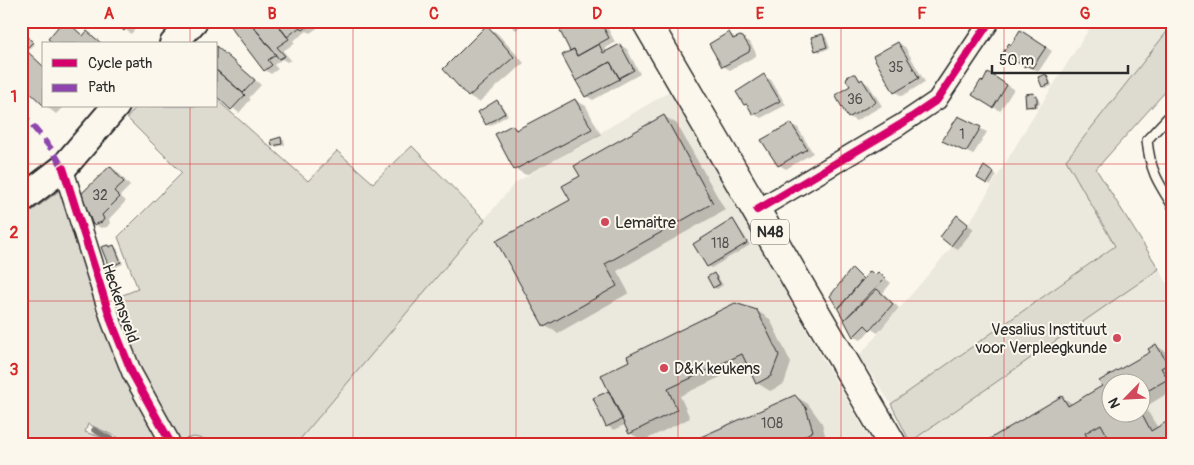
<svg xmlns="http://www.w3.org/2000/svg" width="1194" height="465" viewBox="0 0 1194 465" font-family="Pangolin,sans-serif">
	<rect width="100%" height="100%" fill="#fbf7ec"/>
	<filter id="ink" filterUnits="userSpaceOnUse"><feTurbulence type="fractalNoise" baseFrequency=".02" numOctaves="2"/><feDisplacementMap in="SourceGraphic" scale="10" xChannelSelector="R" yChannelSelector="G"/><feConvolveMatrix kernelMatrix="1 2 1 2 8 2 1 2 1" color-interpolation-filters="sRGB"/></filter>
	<g filter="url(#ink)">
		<!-- built -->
		<path fill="#ebe8de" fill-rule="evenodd" d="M1094 21H1173V24L1066 160 1115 245 891 404 859 356 950 249 975 214 1027 127Z
			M669 92 757 241 824 361 873 444H296L515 183Z
			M1159 269 1173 293V444H911L910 442ZM1112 382H1142V412H1112Z
			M194 437 225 444H150L180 440Z"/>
		<!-- green -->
		<path fill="#dddad0" stroke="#84827e" d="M1173 24V88L1166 91 1096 169 1159 269 910 442 891 404 1115 246 1066 160Z
			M216 99 308 181 337 151 373 183 412 146 485 220 296 444H225L194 437 180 440 172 444H132L88 424 85 432 100 437 112 444H21V219L71 182 115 298 138 289 118 237 182 173 127 118 137 106H216Z"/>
		<!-- shadow -->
		<path fill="#0003" fill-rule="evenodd" d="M65 21 84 36 87 32 103 44H56Z
			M115 21H142L131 34Z
			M235 21H317L320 26 310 33 307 31 293 41 295 43 283 51 291 60 287 62 282 59 274 65 278 69 271 74 265 70Z
			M505 21H526L516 30Z
			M580 21H604L615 42 605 48 607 52 620 45 627 49 640 74 593 100 586 96 572 52 561 31Z
			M696 21H709L702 25Z
			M487 27 497 33 524 63 479 102 469 96Z
			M21 31 35 44 27 52 21 47Z
			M729 33 737 39 743 38 750 42 756 53V56L730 70 723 66Z
			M823 35 826 37 830 48 820 52 816 50Z
			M1028 35 1052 51 1039 71 1025 66 1011 46Z
			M898 43 905 47 925 82 902 96 895 92Z
			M216 47 261 85 249 98 251 99 239 113 216 94Z
			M989 74 1014 89 1000 111 973 94Z
			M1046 75 1049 77 1052 86 1046 88 1043 86Z
			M764 76 771 80 786 105 761 118 754 114 750 108 745 104Z
			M856 76 869 85 882 106 856 121 849 117 851 87Z
			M1034 95 1039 99 1040 104H1038V107L1031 108 1028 106Z
			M575 100 586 106 601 135 526 175 515 169 512 126 519 130Z
			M497 101 500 103 508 115 490 126 487 124Z
			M46 106H64L56 114Z
			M664 116 677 124 725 210 617 271 629 293 558 333 545 326 571 200 581 177Z
			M958 118 987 132 973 155 951 144Z
			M791 124 798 128 813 153 786 169 779 165Z
			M281 139 284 140 285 145 276 147 273 145Z
			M110 167 117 171 130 186 120 196 126 201 109 219 110 223 107 227 101 228 94 224Z
			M985 168 997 175 991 185 979 178Z
			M957 217 974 229 958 249 951 245Z
			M733 221 736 223 750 245 711 268 708 266Z
			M108 246 117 248 123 264 113 268 110 266Z
			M852 270 864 279 876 276 878 274 885 278 891 283 883 293 899 308 878 333 871 329 861 340 854 336 832 296Z
			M714 275 717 276 723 285 717 289 714 287Z
			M757 311 770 319 791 363 784 384 770 391 757 383 748 364 680 396 690 418 643 441 630 433 626 424 614 430 607 426Z
			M1156 346 1169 353 1173 359V390L1145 407 1158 428 1173 444 1108 434 1098 441 1099 444H983L1062 397 1073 404 1104 386 1152 353ZM1112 382H1142V412H1112Z
			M795 396 808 404 822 423 826 439 816 444H698Z"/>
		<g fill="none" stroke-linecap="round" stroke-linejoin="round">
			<!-- stream -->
			<path stroke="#7b7a75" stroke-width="5.5" d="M94 430 120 444"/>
		</g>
		<!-- building -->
		<path fill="#c7c4bc" stroke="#2b2b2b" d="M63 21H66L83 36 87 31 102 44H54L48 39Z
			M113 21H132L124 31Z
			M233 21H249L276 55 268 60 272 65 264 71 229 25Z
			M249 21H275L289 39 277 47 285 56 279 59Z
			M275 21H296L300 27 287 37Z
			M296 21H314V22L303 30Z
			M578 21H600L609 38 577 56 574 49 570 51 560 31Z
			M487 25 514 57 468 97 443 69Z
			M1020 30 1046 47 1032 68 1026 65 1025 67 1003 53 1009 43 1011 45Z
			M21 31 33 42 24 51 21 49Z
			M729 32 733 39 740 36 743 37 750 48 749 52 722 67 709 44Z
			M823 34 827 47 815 51 811 37Z
			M898 42 919 78 894 93 873 56Z
			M599 44 603 53 620 44 634 70 619 78 610 62 576 81 562 55 574 49 577 56Z
			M216 46 255 80 243 93 216 70Z
			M28 52 44 67V106L21 84V60Z
			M610 62 620 79 585 97 576 81Z
			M216 70 245 95 231 110 216 96Z
			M988 72 1007 85 993 108 972 95 981 80 983 82Z
			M764 74 780 101 753 115 747 104 744 105 736 92Z
			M853 74H856L860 81 862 79 876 102 848 118 835 95 850 86 846 80 847 77Z
			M1046 74 1050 84 1042 87 1038 77Z
			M1034 93 1035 96H1037V103H1035L1036 106 1026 107 1025 94Z
			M575 99 592 129 514 170 495 134 512 125 516 130Z
			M497 100 505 113 486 125 478 112Z
			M664 115 713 203 605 264 617 286 544 327 496 241 570 200 562 186 580 176 574 166Z
			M958 116 981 127 966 152 942 141Z
			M791 123 807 149 778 166 761 140Z
			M281 137 282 144 272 146 271 140Z
			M110 166 124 182 114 191 120 197 102 215 104 219 102 222 93 225 81 194Z
			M984 166 994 173 987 184 977 178Z
			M957 215 968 224 951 246 940 237Z
			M733 219 747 243 707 267 693 244Z
			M108 245 109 247 114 245 121 262 109 267 101 247Z
			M852 268 863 279 838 309 830 296Z
			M870 271 875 275 878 272 885 278 844 320 838 309Z
			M714 273 720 284 713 288 707 277Z
			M877 289 893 304 870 330 865 325 853 337 844 320Z
			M735 303 757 310 779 355 771 376 756 384 742 354 668 389 677 410 629 434 601 375 629 361 627 356Z
			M1156 344 1168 364 1161 368 1168 379 1142 394V382H1112V412H1141L1151 431 1173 418V444H1112L1101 424 1085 433 1090 444H981L1062 396 1068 406 1102 386 1099 381 1150 352 1148 349Z
			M609 391 623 419 606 427 593 398Z
			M795 395 806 408 813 431 790 444H696L694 440Z"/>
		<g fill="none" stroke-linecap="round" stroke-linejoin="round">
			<!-- service casing -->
			<g stroke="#2b2b2b" stroke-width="12">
				<path id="service" d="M1173 112 1147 140C1150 170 1157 181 1173 206"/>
			</g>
			<!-- minor casing -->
			<g stroke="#2b2b2b" stroke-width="22">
				<path id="minor" d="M63 168 112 323 132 373 169 440
					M757 210 900 125 937 100 990 21"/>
			</g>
			<!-- secondary casing -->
			<g stroke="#2b2b2b" stroke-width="30">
				<path id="secondary" d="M173 44 194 21
					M21 200 63 168 116 106"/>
			</g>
			<!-- primary casing -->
			<g stroke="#2b2b2b" stroke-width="31">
				<path id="primary" d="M646 21 892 444"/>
			</g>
			<!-- service -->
			<use href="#service" stroke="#fbf7ec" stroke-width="9"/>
			<!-- minor -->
			<use href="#minor" stroke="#fbf7ec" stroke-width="19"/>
			<!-- secondary -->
			<use href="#secondary" stroke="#fbf7ec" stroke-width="26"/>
			<!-- primary -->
			<use href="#primary" stroke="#fbf7ec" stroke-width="28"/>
			<!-- quiet -->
			<path stroke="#8e44ad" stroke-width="6" stroke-dasharray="12 6" stroke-linecap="butt" d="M21 112 53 151 63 168"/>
			<!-- cycleway casing -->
			<g stroke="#fbf7ec" stroke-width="11">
				<path id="cycleway" d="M63 168 112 323 132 373 169 440
					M757 210 900 125 937 100 990 21"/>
			</g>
			<!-- cycleway -->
			<use href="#cycleway" stroke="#d6006c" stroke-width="8"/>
		</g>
	</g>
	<!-- grid -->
	<path fill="none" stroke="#d62828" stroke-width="1" stroke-opacity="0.55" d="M190 21V44M353 21V444M516 21V444M678 21V444M841 21V444M1004 21V444M190 106V444M21 164H1173M21 301H1173"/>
	<!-- markers -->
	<g fill="#d1495b" stroke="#fbf7ec" stroke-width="2">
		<circle cx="605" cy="222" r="5"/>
		<circle cx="1117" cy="338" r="5"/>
		<circle cx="664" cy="368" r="5"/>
	</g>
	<g text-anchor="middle" stroke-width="4" stroke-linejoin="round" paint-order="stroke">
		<!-- number labels -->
		<g font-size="14" fill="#52514f">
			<text x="896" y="72">35</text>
			<text x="855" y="104">36</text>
			<text x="962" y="139">1</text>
			<text x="100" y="200">32</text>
			<text x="720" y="248">118</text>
			<text x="772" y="428">108</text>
		</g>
		<!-- shield labels -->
		<rect fill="#fbf7ec" stroke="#696865" stroke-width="1" x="751" y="219.5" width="38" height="25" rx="4"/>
		<g font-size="15" font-weight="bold" fill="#2b2b2b">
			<text x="770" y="237">N48</text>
		</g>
		<!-- poi labels -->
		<g font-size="16" fill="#2b2b2b" stroke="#fbf7ec" text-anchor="start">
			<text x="615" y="228">Lemaitre</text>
			<text x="1107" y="335" text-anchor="end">Vesalius Instituut<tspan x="1107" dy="18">voor Verpleegkunde</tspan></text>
			<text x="674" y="374">D&amp;K keukens</text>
		</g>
		<!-- street labels -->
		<g font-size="16" fill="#2b2b2b" stroke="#fbf7ec">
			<text transform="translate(121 303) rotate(71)" y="6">Heckensveld</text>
		</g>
	</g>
	<!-- margin -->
	<rect width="1194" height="465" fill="none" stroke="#fbf7ec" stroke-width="55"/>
	<!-- legend -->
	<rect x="42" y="42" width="175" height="65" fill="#fbf7ec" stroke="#a8a59f"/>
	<rect x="52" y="59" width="25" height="8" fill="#d6006c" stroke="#a8a59f"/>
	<text x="88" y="68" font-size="15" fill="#2b2b2b">Cycle path</text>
	<rect x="52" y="84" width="25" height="8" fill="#8e44ad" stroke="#a8a59f"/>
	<text x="88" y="92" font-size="15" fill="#2b2b2b">Path</text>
	<!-- north arrow -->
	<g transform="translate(1126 398) rotate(246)"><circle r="24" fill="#fbf7ec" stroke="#a8a59f"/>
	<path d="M0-4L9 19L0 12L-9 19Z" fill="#d1495b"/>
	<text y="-8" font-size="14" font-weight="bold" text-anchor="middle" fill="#2b2b2b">N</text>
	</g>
	<!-- scale -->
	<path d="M992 65v8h136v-8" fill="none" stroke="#2b2b2b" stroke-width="2.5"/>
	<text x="999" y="65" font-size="15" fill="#2b2b2b" stroke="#fbf7ec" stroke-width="4" paint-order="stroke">50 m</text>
	<rect x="28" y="28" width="1138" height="410" fill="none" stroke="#d62828" stroke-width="2"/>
	<g font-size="16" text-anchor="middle" font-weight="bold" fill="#d62828">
		<text x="109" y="19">A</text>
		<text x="272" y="19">B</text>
		<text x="434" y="19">C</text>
		<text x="597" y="19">D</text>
		<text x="760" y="19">E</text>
		<text x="922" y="19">F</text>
		<text x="1085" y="19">G</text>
		<text x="14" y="102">1</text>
		<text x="14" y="238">2</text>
		<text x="14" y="375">3</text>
	</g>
</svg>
